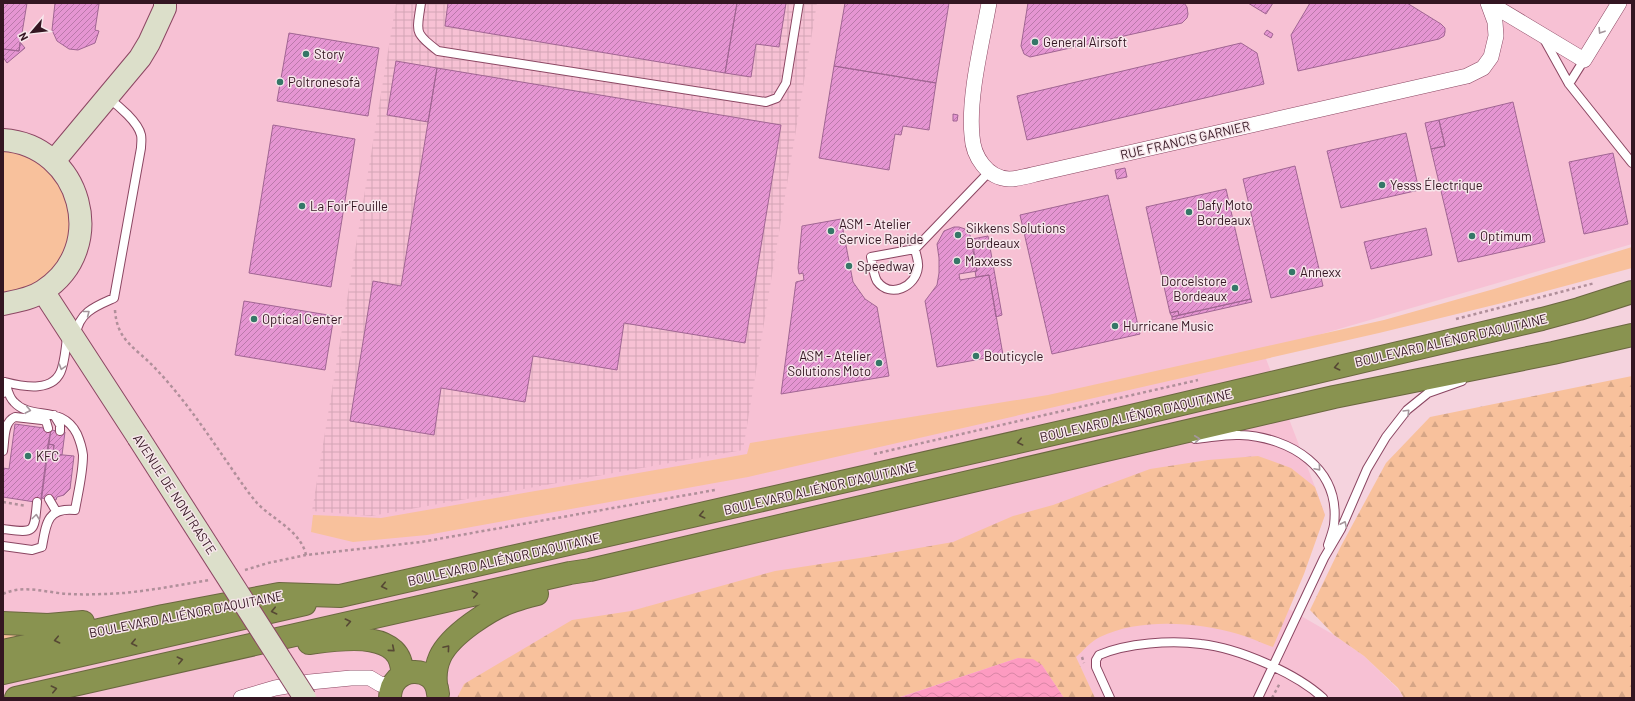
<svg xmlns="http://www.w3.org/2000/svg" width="1635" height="701" viewBox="0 0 1635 701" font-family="Barlow,sans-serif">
	<defs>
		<pattern id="industrial-grid" width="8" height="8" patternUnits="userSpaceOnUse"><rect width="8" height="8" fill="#f7c1d4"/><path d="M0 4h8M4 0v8" fill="none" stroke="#d4a5b6"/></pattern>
		<pattern id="forest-firs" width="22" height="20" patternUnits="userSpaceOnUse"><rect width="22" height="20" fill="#f8c19c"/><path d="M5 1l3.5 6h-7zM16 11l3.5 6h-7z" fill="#d5a586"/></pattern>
		<pattern id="water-waves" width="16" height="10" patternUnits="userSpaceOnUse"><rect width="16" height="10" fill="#fd9bc1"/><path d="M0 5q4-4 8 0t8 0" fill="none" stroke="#d985a6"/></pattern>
		<pattern id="building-hatch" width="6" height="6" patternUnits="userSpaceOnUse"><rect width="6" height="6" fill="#e595d2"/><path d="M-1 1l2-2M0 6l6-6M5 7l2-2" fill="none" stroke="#ba79aa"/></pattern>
	</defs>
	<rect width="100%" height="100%" fill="#f5d3de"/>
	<!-- built -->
	<path fill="#f7c1d4" d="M3 3H1632V244L1263 351 1315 487 1325 515 1289 609 1334 635 1364 656 1398 689 1404 698H3Z"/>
	<!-- industrial -->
	<path fill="url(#industrial-grid)" d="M396 3H817L743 450 371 516 312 511Z"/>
	<!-- grass -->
	<path fill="#f8c19c" d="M3 151C9 151 15 152 21 153 32 156 44 165 51 173 94 219 65 289 3 293Z
		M1632 247V268L1498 304 1379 333 748 477 427 535 353 542 311 532 313 515 381 518 747 454 750 443 1048 395 1384 320 1494 289Z
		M3 629 27 635 3 640Z"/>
	<!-- forest -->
	<path fill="url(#forest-firs)" d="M1632 376V698H1404L1398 688 1364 656 1334 635 1310 610 1341 546 1386 463 1430 417Z
		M1258 456 1291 468 1315 487 1325 515 1304 574 1273 647C1261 643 1250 637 1238 634 1196 622 1140 618 1100 637 1091 641 1083 651 1076 657L1095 698H1064L1042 665 1018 658 897 698H457L464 684 572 620 631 611 775 571 873 556 953 542 1013 516 1053 505 1150 469 1208 460Z"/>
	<!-- water -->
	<path fill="url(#water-waves)" d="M1018 658 1033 659 1042 665 1064 698H898Z"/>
	<!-- building -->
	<path fill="url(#building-hatch)" stroke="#a16593" d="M3 3H27L19 51 3 49Z
		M55 3H90L99 4 95 30 99 31 95 43 78 50 69 49 57 41 52 30Z
		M448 3H737L725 73 445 26Z
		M737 3H786L779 47 756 44 751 77 725 73Z
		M845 3H949L936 83 834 66Z
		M1028 3H1184L1187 7 1188 14 1187 18 1182 23 1030 57 1024 54 1021 46Z
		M1248 3H1273L1266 14Z
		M1310 3H1407L1441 24 1445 28V32L1444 36 1439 39 1298 71 1291 35Z
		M1267 30 1273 34 1271 38 1264 34Z
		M289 33 379 48 368 116 277 101Z
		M20 42 25 48 7 63 3 57V49L19 51Z
		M1241 43 1257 53 1264 84 1027 140 1017 96Z
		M396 61 437 68 428 122 387 115Z
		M834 66 936 83 929 130 903 126 901 135 895 134 889 170 819 158Z
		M437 68 781 125 745 343 624 323 617 370 533 356 525 402 441 388 434 435 350 421 373 281 401 286Z
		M1513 102 1545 242 1458 262 1431 149 1445 146 1439 120Z
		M953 114 958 115 957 121H953Z
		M1439 120 1445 146 1431 149 1425 123Z
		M273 125 355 139 331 287 249 273Z
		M1406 133 1419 190 1341 208 1327 151Z
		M1613 153 1628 224 1584 234 1569 162Z
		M1295 166 1323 286 1271 298 1243 179Z
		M1125 168 1127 177 1117 179 1115 170Z
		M1226 189 1251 299 1179 315 1178 311 1170 313 1146 207Z
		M1108 195 1140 334 1052 354 1020 215Z
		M841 219 853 282 865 299 877 307 889 376 781 394 796 282 804 280 803 273 799 274 798 268 802 226Z
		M954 227H959L965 229 970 235 977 271 959 274 960 280 989 275 1003 355 937 367 925 301 937 285 939 273V258L937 244 944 231Z
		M1426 228 1432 255 1371 269 1364 242Z
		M988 236 1002 315 996 317 989 275 976 277 975 271H977L972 239Z
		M1251 299 1252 302 1172 320V317Z
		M244 301 334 316 325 370 235 355Z
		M1178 311 1179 315 1172 317 1170 313Z
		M15 424 51 429 41 503 3 497V468L9 469Z
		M51 430 65 432 62 455 53 454 54 445 48 444Z
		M48 444 54 445 53 454 74 456 70 489 64 495 57 497 56 500 41 498Z"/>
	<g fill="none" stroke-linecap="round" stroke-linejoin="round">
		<!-- lane casing -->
		<g stroke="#8b4662" stroke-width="10">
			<path id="lane" d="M421 3C417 32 413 32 438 51L766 102 777 98 786 83 799 3
				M1544 39 1569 84 1632 163
				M1569 84 1584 60
				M915 249C916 255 919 262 918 267 916 287 890 299 877 281 873 274 873 265 871 257L915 249 990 171
				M76 334C79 312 96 306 114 298L141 148C141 144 142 139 141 135 138 122 119 106 108 98
				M3 393 5 382C24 387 55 393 62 368 65 358 66 347 67 337
				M54 415 60 425V431
				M1195 439C1209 438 1226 434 1240 435 1290 437 1341 468 1334 525 1333 531 1330 539 1328 545
				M3 451C5 440 3 422 15 417L42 420 46 421 48 428
				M49 499 56 511
				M3 529C35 533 34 534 37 502
				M3 546 32 550 42 547C46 524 47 507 75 510 78 493 83 473 83 455 82 447 80 441 77 434 62 404 31 421 14 402 9 398 7 388 5 382
				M1110 698 1096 667V660L1099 655C1127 643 1171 640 1201 644 1238 648 1296 673 1323 698
				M1258 698 1324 558 1341 529 1367 469 1386 437 1407 410 1428 393 1462 381"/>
		</g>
		<!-- street casing -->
		<g stroke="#8b4662" stroke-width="16">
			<path id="street" d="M989 3C982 43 968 97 972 136 973 156 987 178 1009 179 1017 179 1028 176 1036 174L1467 76 1483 68 1491 57 1496 36 1495 22 1488 3
				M1489 3 1584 60 1619 3
				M241 698 275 688 310 682 351 678H370L380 684 392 686"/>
		</g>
		<!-- secondary casing -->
		<g stroke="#8b4662" stroke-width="24">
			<path id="secondary" d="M3 140C81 145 110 248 43 291 31 299 17 301 3 304
				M54 161 140 58 149 43 165 8V3
				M43 291 138 437"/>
		</g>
		<!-- highway casing -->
		<g stroke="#6b6740" stroke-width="24">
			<path id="highway" d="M3 623 48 625 83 622
				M309 643C340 639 404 628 402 675
				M3 651 163 616 279 594 340 596 1110 421 1542 319 1579 309 1632 292
				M3 673 305 604
				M436 684C435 675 436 666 440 657 450 635 491 608 513 601 521 598 529 596 537 594
				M16 698 570 573 590 570 1334 397 1553 353 1632 335
				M390 698C390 665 436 663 438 694"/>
		</g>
		<!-- path -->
		<path stroke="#b08f9a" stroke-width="2.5" stroke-dasharray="3 3" stroke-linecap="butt" d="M115 310C117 341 135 347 154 367 181 395 203 427 225 459 235 473 245 489 257 503 272 519 301 531 306 555
			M1456 319 1595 283
			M874 454 1198 380
			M3 502 26 506
			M245 570 268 563 306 555 421 542 715 490
			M3 594C24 584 47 593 69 594 87 595 107 594 124 593 153 590 181 585 209 580
			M1082 657 1084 663
			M1272 698 1280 683"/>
		<!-- lane -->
		<use href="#lane" stroke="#fff" stroke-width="8"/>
		<!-- street -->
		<use href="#street" stroke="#fff" stroke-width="15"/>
		<!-- secondary -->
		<use href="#secondary" stroke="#dcdfca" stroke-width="22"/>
		<!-- highway -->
		<use href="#highway" stroke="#899350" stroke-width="22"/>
		<!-- secondary-bridge casing -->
		<g stroke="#8b4662" stroke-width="24" stroke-linecap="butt">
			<path id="secondary-bridge" d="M138 437 305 698"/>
		</g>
		<!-- secondary-bridge -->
		<use href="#secondary-bridge" stroke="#dcdfca" stroke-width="22"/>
	</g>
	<!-- one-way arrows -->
	<defs><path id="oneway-chevron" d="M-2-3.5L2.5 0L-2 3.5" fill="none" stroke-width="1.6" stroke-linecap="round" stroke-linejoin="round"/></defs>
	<g stroke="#a4969c">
		<use href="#oneway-chevron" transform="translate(1601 31) rotate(122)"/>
		<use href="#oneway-chevron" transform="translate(87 313) rotate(-38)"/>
		<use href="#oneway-chevron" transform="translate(62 367) rotate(107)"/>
		<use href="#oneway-chevron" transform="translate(28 410) rotate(11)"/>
		<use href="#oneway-chevron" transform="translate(1407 412) rotate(-46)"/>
		<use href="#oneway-chevron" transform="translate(1197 439) rotate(-6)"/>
		<use href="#oneway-chevron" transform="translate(1318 468) rotate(49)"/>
		<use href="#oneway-chevron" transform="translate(36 517) rotate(-83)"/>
		<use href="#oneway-chevron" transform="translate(1344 524) rotate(-64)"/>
	</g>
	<g stroke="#564834">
		<use href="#oneway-chevron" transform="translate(1337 367) rotate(167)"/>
		<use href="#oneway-chevron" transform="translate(1020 442) rotate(167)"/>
		<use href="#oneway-chevron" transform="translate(702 515) rotate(167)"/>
		<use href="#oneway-chevron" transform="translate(384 586) rotate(167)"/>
		<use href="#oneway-chevron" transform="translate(475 594) rotate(-12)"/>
		<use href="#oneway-chevron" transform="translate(274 611) rotate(167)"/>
		<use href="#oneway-chevron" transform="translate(348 622) rotate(-12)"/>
		<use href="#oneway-chevron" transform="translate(57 640) rotate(168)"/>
		<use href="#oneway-chevron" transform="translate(134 643) rotate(167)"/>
		<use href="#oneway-chevron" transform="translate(447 648) rotate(-50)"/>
		<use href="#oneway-chevron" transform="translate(392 649) rotate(40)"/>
		<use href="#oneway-chevron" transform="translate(180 660) rotate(-13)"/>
		<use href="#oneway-chevron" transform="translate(54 689) rotate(-13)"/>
	</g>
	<!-- markers -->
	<g fill="#357767" stroke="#f7e6eb" stroke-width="1.5">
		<circle cx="1035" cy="42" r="4"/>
		<circle cx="306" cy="54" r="4"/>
		<circle cx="280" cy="82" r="4"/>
		<circle cx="1382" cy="185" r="4"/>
		<circle cx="302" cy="206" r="4"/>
		<circle cx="1189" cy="212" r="4"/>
		<circle cx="831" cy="231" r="4"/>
		<circle cx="958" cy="235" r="4"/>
		<circle cx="1472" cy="236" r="4"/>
		<circle cx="957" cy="261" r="4"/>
		<circle cx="849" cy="266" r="4"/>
		<circle cx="1292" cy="272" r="4"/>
		<circle cx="1235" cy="288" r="4"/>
		<circle cx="254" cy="319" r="4"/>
		<circle cx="1115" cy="326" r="4"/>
		<circle cx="976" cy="356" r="4"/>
		<circle cx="879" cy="363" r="4"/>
		<circle cx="28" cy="456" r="4"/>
	</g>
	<g text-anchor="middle" stroke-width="3" stroke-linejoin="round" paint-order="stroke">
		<!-- poi labels -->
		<g font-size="13" fill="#341622" stroke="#f7e6eb" text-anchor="start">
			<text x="1043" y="47">General Airsoft</text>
			<text x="314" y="59">Story</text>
			<text x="288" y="87">Poltronesofà</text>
			<text x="1390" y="190">Yesss Électrique</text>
			<text x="1197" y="210">Dafy Moto<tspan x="1197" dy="15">Bordeaux</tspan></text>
			<text x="310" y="211">La Foir'Fouille</text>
			<text x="839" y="229">ASM - Atelier<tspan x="839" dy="15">Service Rapide</tspan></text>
			<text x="966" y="233">Sikkens Solutions<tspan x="966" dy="15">Bordeaux</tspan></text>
			<text x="1480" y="241">Optimum</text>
			<text x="965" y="266">Maxxess</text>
			<text x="857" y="271">Speedway</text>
			<text x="1300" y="277">Annexx</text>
			<text x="1227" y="286" text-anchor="end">Dorcelstore<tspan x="1227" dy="15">Bordeaux</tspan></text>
			<text x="262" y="324">Optical Center</text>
			<text x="1123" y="331">Hurricane Music</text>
			<text x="871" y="361" text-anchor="end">ASM - Atelier<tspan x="871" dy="15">Solutions Moto</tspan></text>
			<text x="984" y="361">Bouticycle</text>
			<text x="36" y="461">KFC</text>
		</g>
		<!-- street labels -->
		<g font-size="13" fill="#341622" stroke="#f7e6eb">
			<text transform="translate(1185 140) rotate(-13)" y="5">RUE FRANCIS GARNIER</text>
			<text transform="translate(1451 340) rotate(-13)" y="5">BOULEVARD ALIÉNOR D'AQUITAINE</text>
			<text transform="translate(1136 415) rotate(-13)" y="5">BOULEVARD ALIÉNOR D'AQUITAINE</text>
			<text transform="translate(820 488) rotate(-13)" y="5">BOULEVARD ALIÉNOR D'AQUITAINE</text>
			<text transform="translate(175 494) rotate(57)" y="5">AVENUE DE NONTRASTE</text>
			<text transform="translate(504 559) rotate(-13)" y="5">BOULEVARD ALIÉNOR D'AQUITAINE</text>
			<text transform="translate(186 614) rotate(-11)" y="5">BOULEVARD ALIÉNOR D'AQUITAINE</text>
		</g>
	</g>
	<!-- border -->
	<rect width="1635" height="701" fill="none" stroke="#341622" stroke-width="8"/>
	<!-- north arrow -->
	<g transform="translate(32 32) rotate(242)" stroke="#f7e6eb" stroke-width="3" paint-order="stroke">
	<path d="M0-3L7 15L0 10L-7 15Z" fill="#341622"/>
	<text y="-6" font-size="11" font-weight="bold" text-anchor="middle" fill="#341622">N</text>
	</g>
</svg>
